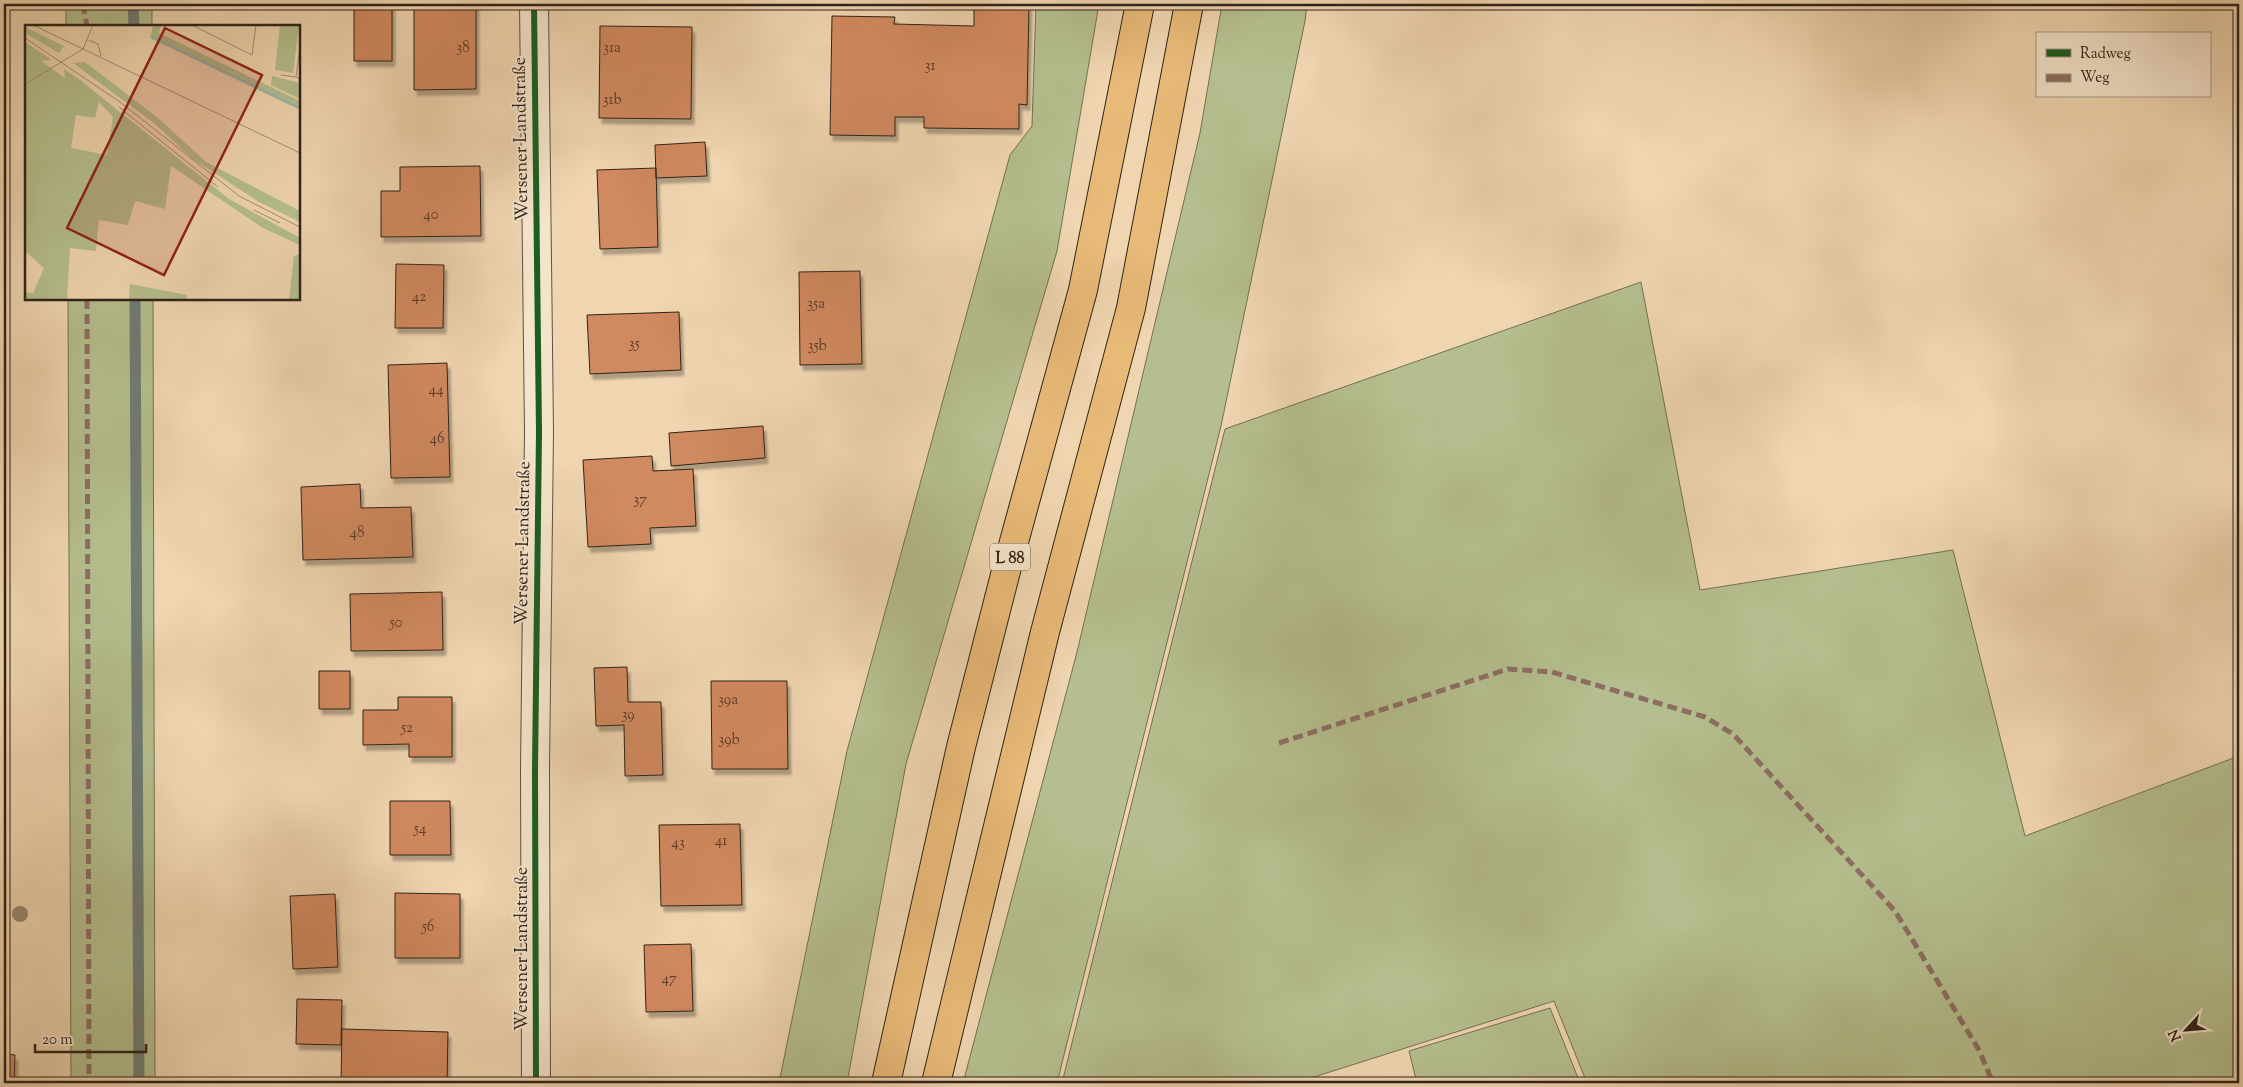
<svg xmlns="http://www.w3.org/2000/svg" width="2243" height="1087" viewBox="0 0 2243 1087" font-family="'Sorts Mill Goudy',serif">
	<defs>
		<filter id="shadow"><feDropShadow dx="3" dy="5.5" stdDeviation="1" flood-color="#0004"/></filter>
	</defs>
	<rect width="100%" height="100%" fill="#efd5b0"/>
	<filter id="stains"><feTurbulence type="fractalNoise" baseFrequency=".004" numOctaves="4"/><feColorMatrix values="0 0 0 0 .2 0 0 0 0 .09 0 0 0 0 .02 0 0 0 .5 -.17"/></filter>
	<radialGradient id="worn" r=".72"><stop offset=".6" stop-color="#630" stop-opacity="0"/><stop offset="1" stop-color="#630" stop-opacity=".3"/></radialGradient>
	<!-- green -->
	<path fill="#b5be8e" stroke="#727054" d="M66 4H152V26H66Z
		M1036 4H1099L1057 251 906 764 847 1083H779L847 751 1010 155 1032 126Z
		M1222 4H1307L1305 21 1221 426 1057 1083H963L1077 652 1200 133Z
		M1641 282 1700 590 1953 550 2025 836 2239 756V1083H1587L1554 1001 1295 1083H1062L1225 429Z
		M68 299H153L155 1083H71Z
		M1550 1008 1580 1083H1417L1409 1051Z"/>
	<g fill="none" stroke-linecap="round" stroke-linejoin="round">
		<!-- stream -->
		<path stroke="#707c74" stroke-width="11" d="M133 4 134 26
			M135 299 139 1083"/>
	</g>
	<!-- building -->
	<path fill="#d1895f" stroke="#2f2319" filter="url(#shadow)" d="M354 4H392V61H354Z
		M414 4H476V89L414 90Z
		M974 4H1029L1027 105 1019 104V129L924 128V117H895V136L830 135 832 16 895 17 894 24 974 26Z
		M600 26 692 27 691 119 599 118Z
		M705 142 707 176 656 178 655 145Z
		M480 166 481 236 381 237V191H400V167Z
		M656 168 658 247 600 249 597 170Z
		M396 264 444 265 443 328H395Z
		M860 271 862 364 800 365 799 272Z
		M679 312 681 370 590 374 587 315Z
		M447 363 450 477 391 478 388 365Z
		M763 426 765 458 671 466 669 433Z
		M652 456 653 471 693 469 696 526 650 528 651 544 588 547 583 460Z
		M360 484 361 508 411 507 413 557 303 560 301 487Z
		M442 592 443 650 351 651 350 594Z
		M627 667 628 702H661L663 775 625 776 624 725 596 726 594 668Z
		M319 671H350V709H319Z
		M711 681H787L788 769H712Z
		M398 697H452V757H409V744L363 745V710H398Z
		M390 801H450L451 855H390Z
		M740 824 742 905 661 906 659 825Z
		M395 893 460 894V958H395Z
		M335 894 338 967 293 969 290 896Z
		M691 944 693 1011 646 1012 644 945Z
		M297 999 342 1000 341 1045 296 1044Z
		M342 1029 448 1032 447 1083H341Z
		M4 1054 15 1055 14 1083H4Z"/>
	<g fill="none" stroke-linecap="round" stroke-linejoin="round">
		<!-- minor casing -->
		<g stroke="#5f503f" stroke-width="30">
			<path id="minor" d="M534 4 539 432 535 769 536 1083"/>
		</g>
		<!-- highway casing -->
		<g stroke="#2f2319" stroke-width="30">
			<path id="highway" d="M886 1083 961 747 1006 571 1083 290 1140 4
				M936 1083 1045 632 1131 308 1189 4"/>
		</g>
		<!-- minor -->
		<use href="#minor" stroke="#f5e4cc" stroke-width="28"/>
		<!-- highway -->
		<use href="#highway" stroke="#e8ba78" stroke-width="28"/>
		<!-- quiet -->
		<path stroke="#8d6e63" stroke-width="5" stroke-dasharray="10 5" stroke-linecap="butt" d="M83 4 87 26
			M87 299 89 1083
			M1279 743 1508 669 1552 672 1705 717 1733 734 1895 911 1979 1050 1993 1083"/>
		<!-- cycleway casing -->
		<g stroke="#f5e4cc" stroke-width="9">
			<path id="cycleway" d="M534 4 539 432 535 769 536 1083"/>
		</g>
		<!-- cycleway -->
		<use href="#cycleway" stroke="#1b5e20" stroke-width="6"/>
	</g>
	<!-- trees -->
	<circle fill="#98896d" cx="20" cy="914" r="8"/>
	<g text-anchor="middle" stroke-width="4" stroke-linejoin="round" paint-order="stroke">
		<!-- number labels -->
		<g font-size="15" fill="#583c2a">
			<text x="463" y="52">38</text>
			<text x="612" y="52">31a</text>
			<text x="930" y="70">31</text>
			<text x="612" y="104">31b</text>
			<text x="431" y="219">40</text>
			<text x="419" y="301">42</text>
			<text x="816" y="308">35a</text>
			<text x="634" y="348">35</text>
			<text x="817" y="350">35b</text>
			<text x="436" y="394">44</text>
			<text x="437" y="443">46</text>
			<text x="640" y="504">37</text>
			<text x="357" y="537">48</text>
			<text x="396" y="627">50</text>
			<text x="728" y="704">39a</text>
			<text x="628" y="719">39</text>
			<text x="407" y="732">52</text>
			<text x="729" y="744">39b</text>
			<text x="420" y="833">54</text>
			<text x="721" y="845">41</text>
			<text x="678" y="847">43</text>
			<text x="428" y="931">56</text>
			<text x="669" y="983">47</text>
		</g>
		<!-- shield labels -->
		<rect fill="#f5e4cc" stroke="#6a5d4f" stroke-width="1" x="990" y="543.5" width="40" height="27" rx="4"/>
		<g font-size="16" font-weight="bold" fill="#2f2319">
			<text x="1010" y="563">L 88</text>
		</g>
		<!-- street labels -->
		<g font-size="18" fill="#2f2319" stroke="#f5e4cc">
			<text transform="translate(520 139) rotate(-91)" y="6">Wersener Landstraße</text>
			<text transform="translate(522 543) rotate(-89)" y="6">Wersener Landstraße</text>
			<text transform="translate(521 949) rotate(-90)" y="6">Wersener Landstraße</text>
		</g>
	</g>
	<!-- overview -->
	<g transform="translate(25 25)">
		<rect width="275" height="275" fill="#efd5b0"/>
		<path d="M128 0H136L134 8 275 76V85L125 13ZM255 0H274L268 48 250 45ZM0 2 39 21 34 28 0 8ZM0 17 27 35 16 36 40 53 39 44 55 55 204 174 275 213V220L238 203 146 141 140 184 110 176 103 200 74 195 71 226 45 223 42 275H0V267L8 268 19 243 0 226ZM74 77 88 92 82 130 46 123 51 90 70 93ZM60 37 133 93 181 137 275 186V197L234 177 168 134 129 98 48 38ZM247 51 275 58V74L246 60ZM274 229 275 275H264L269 231ZM105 259 162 270V275H104Z" fill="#b5be8e" fill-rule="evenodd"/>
		<path fill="none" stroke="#9bb8b1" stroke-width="2.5" d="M127 12 275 83"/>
		<path fill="none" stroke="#a28e74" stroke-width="1" d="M8 0 275 128M167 0 227 30 231 0M0 13 95 77 214 171 275 202M64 15 73 19 76 31M275 22 271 52 275 54M256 50 271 52M0 59 58 24 68 0M94 82 193 162M229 185 255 198"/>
		<path fill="#8f2418" fill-opacity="0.15" stroke="#8f2418" stroke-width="2.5" d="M140 3 237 50 139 250 42 203Z"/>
		<rect width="275" height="275" fill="none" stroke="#2f2319" stroke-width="2.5"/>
	</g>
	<!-- margin -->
	<rect width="2243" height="1087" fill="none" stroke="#efd5b0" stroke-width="20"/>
	<rect x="5" y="5" width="2233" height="1077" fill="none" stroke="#2f2319" stroke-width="2.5"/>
	<rect x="10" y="10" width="2223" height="1067" fill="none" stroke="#2f2319"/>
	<!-- legend -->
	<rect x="2036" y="32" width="175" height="65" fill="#f5e4cc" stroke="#a69784"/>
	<rect x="2046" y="49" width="25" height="8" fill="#1b5e20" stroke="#a69784"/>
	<text x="2080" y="58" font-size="15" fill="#2f2319">Radweg</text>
	<rect x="2046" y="74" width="25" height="8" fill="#8d6e63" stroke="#a69784"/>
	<text x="2080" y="82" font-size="15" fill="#2f2319">Weg</text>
	<!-- north arrow -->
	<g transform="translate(2186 1030) rotate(244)" stroke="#f5e4cc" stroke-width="4" paint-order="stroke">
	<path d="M0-4L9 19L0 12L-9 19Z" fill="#2f2319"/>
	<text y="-8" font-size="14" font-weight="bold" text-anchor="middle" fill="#2f2319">N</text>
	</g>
	<!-- scale -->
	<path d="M35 1044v8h111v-8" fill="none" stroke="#2f2319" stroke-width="2.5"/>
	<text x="42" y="1044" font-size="15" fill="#2f2319" stroke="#f5e4cc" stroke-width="4" paint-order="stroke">20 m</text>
	<rect width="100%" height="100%" filter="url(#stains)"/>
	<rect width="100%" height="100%" fill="url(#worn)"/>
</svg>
